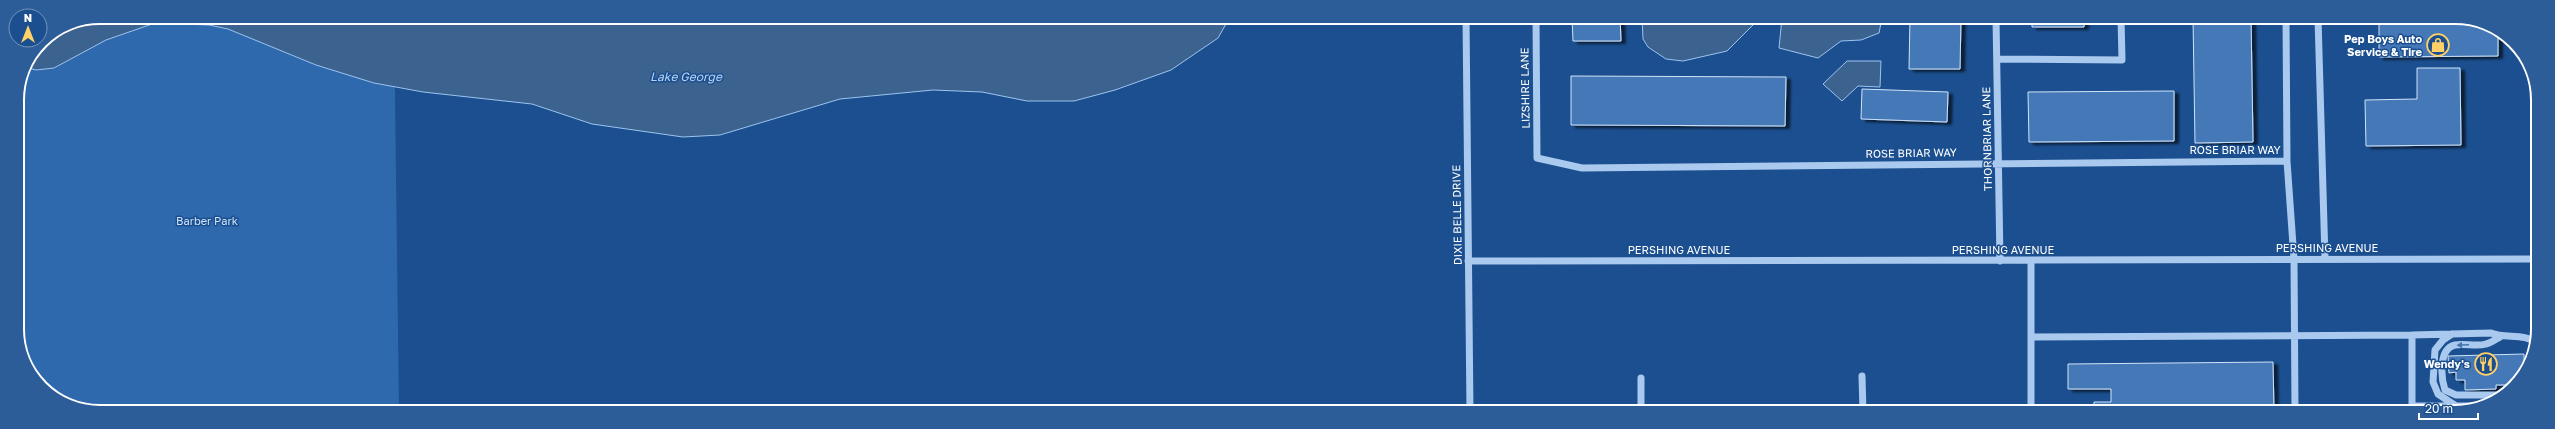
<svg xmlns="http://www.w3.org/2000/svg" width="2555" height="429" viewBox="0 0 2555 429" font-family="'Golos Text',sans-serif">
	<defs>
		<filter id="shadow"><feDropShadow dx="4.5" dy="2.5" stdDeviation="1" flood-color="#0009"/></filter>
	</defs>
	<rect width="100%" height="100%" fill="#1b4f8f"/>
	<!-- green -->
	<path fill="#2e69ad" d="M100 17H394L399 411H89L45 391 19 345 17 100 23 68 42 41 69 23Z"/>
	<!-- water -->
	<path fill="#3c6290" stroke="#9cc4f0" d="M100 17H1230L1218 38 1171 70 1115 90 1074 101H1027L982 92 933 90 840 99 720 135 683 137 592 124 532 104 423 92 374 83 316 65 228 29 209 25 155 23 106 40 54 68 36 70 25 67C49 31 58 25 100 17Z
		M1642 17 1754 18 1753 25 1727 51 1683 61 1666 59 1648 47 1643 39Z
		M1782 18H1882L1879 33 1861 40 1841 41 1818 58 1779 48Z
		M1847 61H1881L1880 87 1858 86 1842 101 1823 84Z"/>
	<!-- building -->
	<path fill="#4478b7" stroke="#cfe3fa" filter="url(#shadow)" d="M1572 17H1620L1621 41H1573Z
		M1910 18H1961L1960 69H1909Z
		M2032 18H2084V27H2032Z
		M2193 18H2251L2253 142 2195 143Z
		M2379 18H2466L2498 34V56L2379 57Z
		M2417 68H2460L2461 145 2366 146 2365 100 2417 99Z
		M1571 76 1786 77 1785 126 1571 125Z
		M1862 89 1948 92 1947 122 1861 119Z
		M2174 91V141L2029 142 2028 92Z
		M2524 354V373L2515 385H2496V389L2465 390V380H2456V372L2449 373 2448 356Z
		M2273 362 2274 412H2094V402H2111V389H2068V364Z"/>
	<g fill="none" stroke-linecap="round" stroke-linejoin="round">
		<!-- minor -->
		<path stroke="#a9c9ee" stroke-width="7" d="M1466 17 1470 412
			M1536 17 1537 158 1582 168 2287 161
			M1996 18 2000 261
			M2286 18 2287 161 2294 259 2295 412
			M2318 18 2325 259
			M1997 59 2122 60 2121 18
			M1468 261 2537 259
			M2452 334 2443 340 2435 350 2433 382 2438 394 2456 406
			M2412 335 2491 333C2505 339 2525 333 2536 343
			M2031 337 2412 335V412
			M2500 337C2496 339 2491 343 2486 344 2476 347 2465 343 2455 345 2438 349 2441 378 2445 390L2456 395H2504
			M1862 376 1863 412
			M2412 406H2485
			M1641 412V378
			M2031 412V261"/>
	</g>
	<!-- one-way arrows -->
	<defs><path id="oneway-solid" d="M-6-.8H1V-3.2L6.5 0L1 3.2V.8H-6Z"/></defs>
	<use fill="#4674ac" href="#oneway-solid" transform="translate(2463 345) rotate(178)"/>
	<!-- icons -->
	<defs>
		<g id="shop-ring" transform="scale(1.15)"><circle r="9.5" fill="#1b4f8f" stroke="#ffd166" stroke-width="1.5"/><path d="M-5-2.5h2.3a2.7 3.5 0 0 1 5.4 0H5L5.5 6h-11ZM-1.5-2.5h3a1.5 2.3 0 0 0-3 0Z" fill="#ffd166"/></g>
		<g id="restaurant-ring" transform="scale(1.15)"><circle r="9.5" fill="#1b4f8f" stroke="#ffd166" stroke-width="1.5"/><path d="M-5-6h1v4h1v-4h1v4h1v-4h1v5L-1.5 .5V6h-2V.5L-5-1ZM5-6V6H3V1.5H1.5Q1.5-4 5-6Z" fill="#ffd166"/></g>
	</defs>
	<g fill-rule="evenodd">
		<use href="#shop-ring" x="2438" y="45"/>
		<use href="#restaurant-ring" x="2486" y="364"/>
	</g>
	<g text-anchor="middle" stroke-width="3" stroke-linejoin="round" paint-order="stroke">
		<!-- poi labels -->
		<g font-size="11" font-weight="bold" fill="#fff" stroke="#1b4f8f" text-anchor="end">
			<text x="2422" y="43">Pep Boys Auto<tspan x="2422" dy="13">Service &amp; Tire</tspan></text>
			<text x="2470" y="368">Wendy's</text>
		</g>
		<!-- street labels -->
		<g font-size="11" fill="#fff" stroke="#1b4f8f">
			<text transform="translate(1525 88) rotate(-91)" y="4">LIZSHIRE LANE</text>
			<text transform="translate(1987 139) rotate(-91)" y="4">THORNBRIAR LANE</text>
			<text x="2235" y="154">ROSE BRIAR WAY</text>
			<text transform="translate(1911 153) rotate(-1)" y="4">ROSE BRIAR WAY</text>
			<text transform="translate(1457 215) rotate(-91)" y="4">DIXIE BELLE DRIVE</text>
			<text x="2327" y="252">PERSHING AVENUE</text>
			<text x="1679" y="254">PERSHING AVENUE</text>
			<text x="2003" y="254">PERSHING AVENUE</text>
		</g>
		<!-- park labels -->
		<g font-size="11" fill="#cfe3fa" stroke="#1b4f8f">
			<text x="207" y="225">Barber Park</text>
		</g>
		<!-- water labels -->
		<g font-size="12" font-style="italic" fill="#b5d3f5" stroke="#1b4f8f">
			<text x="686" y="81">Lake George</text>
		</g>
	</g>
	<!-- crop -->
	<path d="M0 0H2555V429H0ZM100 24H2455A76 76 0 0 1 2531 100V329A76 76 0 0 1 2455 405H100A76 76 0 0 1 24 329V100A76 76 0 0 1 100 24Z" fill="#2d5d98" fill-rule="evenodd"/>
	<path fill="none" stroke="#fff" stroke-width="2" d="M100 24H2455A76 76 0 0 1 2531 100V329A76 76 0 0 1 2455 405H100A76 76 0 0 1 24 329V100A76 76 0 0 1 100 24Z"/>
	<!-- north arrow -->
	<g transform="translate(28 28)"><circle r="19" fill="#1b4f8f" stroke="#7695bc"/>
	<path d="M0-3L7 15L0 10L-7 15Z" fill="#ffd166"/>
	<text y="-6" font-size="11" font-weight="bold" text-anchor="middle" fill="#ffffff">N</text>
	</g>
	<!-- scale -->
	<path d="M2419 413v6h59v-6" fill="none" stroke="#ffffff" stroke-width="2"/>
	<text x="2425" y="413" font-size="12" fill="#ffffff" stroke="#1b4f8f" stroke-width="3" paint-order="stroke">20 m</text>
</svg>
